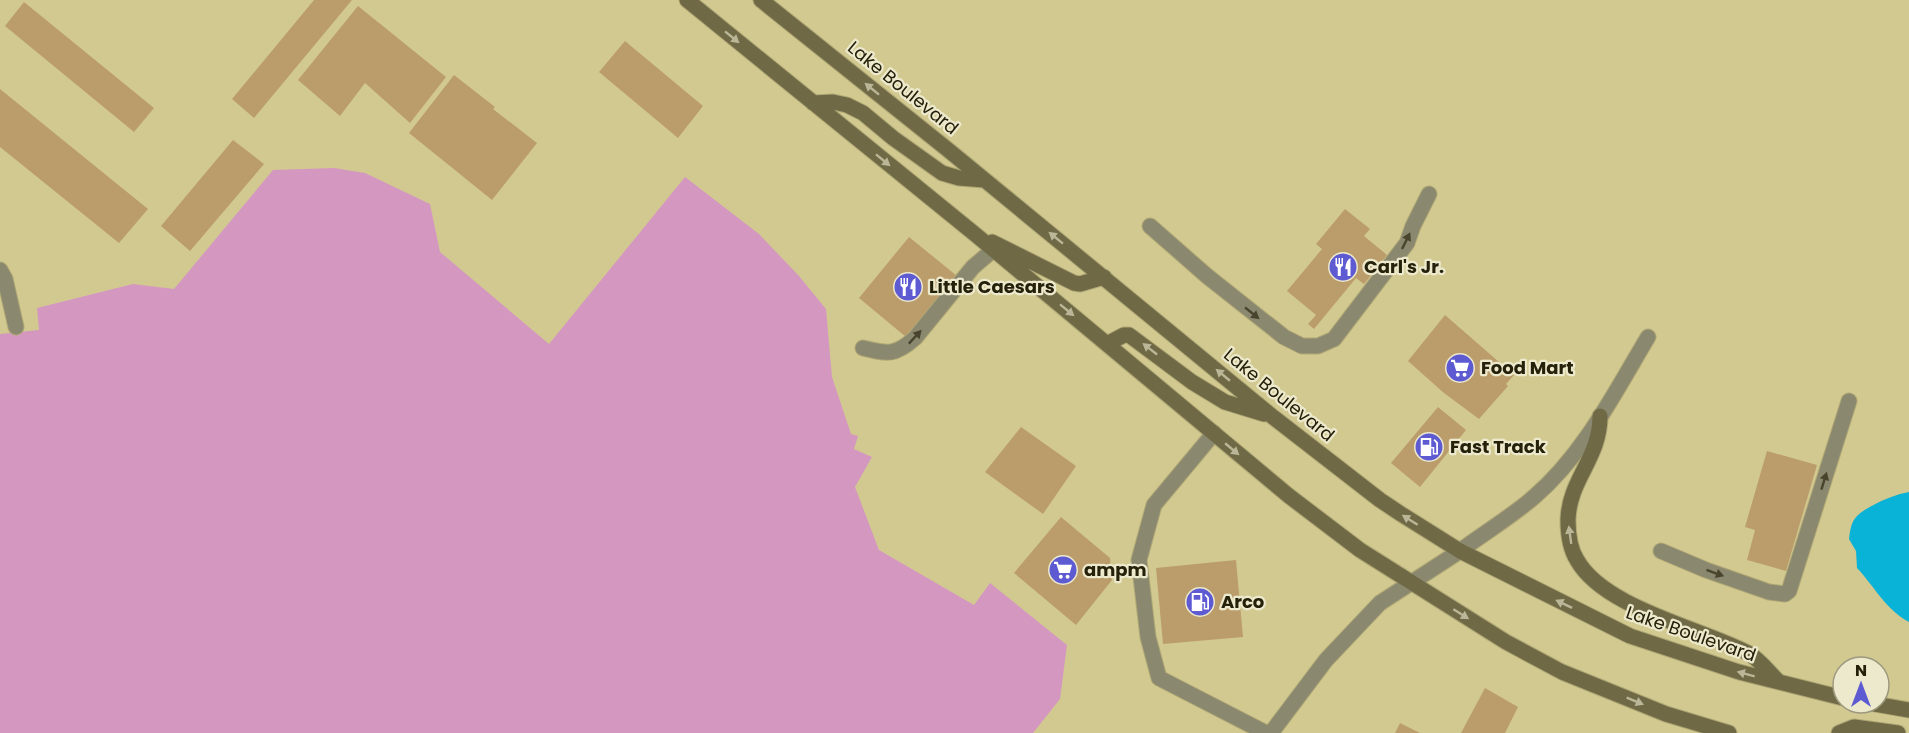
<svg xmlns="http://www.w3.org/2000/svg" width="1909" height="733" viewBox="0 0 1909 733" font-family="Poppins,sans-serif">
	<rect width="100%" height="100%" fill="#d2c990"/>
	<!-- green -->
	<path fill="#d498c0" d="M334 168 365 173 430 204 440 252 549 344 685 177 759 234 799 276 826 309 832 377 851 434 858 436 854 449 872 457 855 487 879 550 974 605 990 583 1067 645 1060 699 1033 733H0V334L39 330 37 308 133 284 174 289 273 170Z"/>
	<!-- water -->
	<path fill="#09b2d7" d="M1909 492V622C1885 609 1875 587 1857 568L1856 551 1849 539C1850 531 1851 522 1857 516 1867 506 1895 494 1909 492Z"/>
	<!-- building -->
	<path fill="#bb9d6b" d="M314 0H352L254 118 232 99Z
		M24 2 154 108 134 132 5 26Z
		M358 6 446 77 410 123 365 83 340 116 298 80Z
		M625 41 703 106 678 138 599 72Z
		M454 75 495 107 493 109 537 143 492 200 409 133Z
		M0 89 148 209 119 243 0 147Z
		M233 140 264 164 190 251 161 226Z
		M1345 209 1370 229 1364 236 1387 255 1364 284 1356 278 1314 329 1308 324 1316 315 1287 291 1322 249 1316 244Z
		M909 237 957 276 906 337 859 298Z
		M1445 315 1514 375 1506 384 1508 386 1479 419 1444 393 1408 361Z
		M1438 407 1466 430 1420 487 1391 463Z
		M1021 427 1076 466 1043 514 985 472Z
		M1767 451 1817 465 1786 571 1747 560 1755 530 1745 527Z
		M1061 517 1110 558 1112 580 1076 625 1014 573Z
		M1236 560 1243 637 1163 644 1156 568Z
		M1485 688 1518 707 1505 733H1461Z
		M1400 723 1420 733H1395Z"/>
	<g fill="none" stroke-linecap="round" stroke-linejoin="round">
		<!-- service casing -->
		<g stroke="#afa775" stroke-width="17">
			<path id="service" d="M1150 226 1207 276 1284 337 1302 346H1318L1334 339 1407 243 1413 226 1429 194
				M863 348C888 354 895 356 915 338L973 267 993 250
				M1214 433 1154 505 1139 560 1148 637 1159 678 1266 733
				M1460 551C1484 533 1511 517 1534 497 1584 454 1615 392 1648 337
				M1661 551 1706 570 1769 592 1785 594 1789 591 1849 401"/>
		</g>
		<!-- minor casing -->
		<g stroke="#afa775" stroke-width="17">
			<path id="minor" d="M0 270 5 279 16 327
				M1271 733 1326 660 1380 603 1460 551"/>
		</g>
		<!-- secondary casing -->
		<g stroke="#afa775" stroke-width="17">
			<path id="secondary" d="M687 0 976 235 1289 496 1360 550 1506 642 1562 672 1666 714 1729 733
				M761 0 947 149 1273 417 1380 500 1401 514 1460 551 1630 636 1739 672 1843 698
				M813 103 833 102 847 105 863 113 893 138 942 173 959 178 984 180
				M992 242 1074 283 1080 284 1104 277
				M1107 344 1124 335H1129L1192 382 1225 402 1264 414
				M1600 416C1600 459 1569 479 1568 520 1568 532 1570 549 1577 560 1604 608 1700 628 1748 653 1759 659 1769 672 1778 681
				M1869 703 1909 710
				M1839 733 1854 727 1898 733"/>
		</g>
		<!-- service -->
		<use href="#service" stroke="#8b8870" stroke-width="15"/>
		<!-- minor -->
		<use href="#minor" stroke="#8b8870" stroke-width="15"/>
		<!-- secondary -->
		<use href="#secondary" stroke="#6f6946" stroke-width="15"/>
	</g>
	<!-- one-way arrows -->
	<defs><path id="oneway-solid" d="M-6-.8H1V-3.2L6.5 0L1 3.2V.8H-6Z" transform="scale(1.5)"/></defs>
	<g fill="#bbb697">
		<use href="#oneway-solid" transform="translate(732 37) rotate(39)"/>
		<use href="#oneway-solid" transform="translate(872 89) rotate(-141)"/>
		<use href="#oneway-solid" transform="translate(883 160) rotate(39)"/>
		<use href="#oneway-solid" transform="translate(1056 238) rotate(-141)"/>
		<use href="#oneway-solid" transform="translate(1067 310) rotate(39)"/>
		<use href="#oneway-solid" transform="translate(1150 349) rotate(-142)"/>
		<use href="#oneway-solid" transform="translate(1223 375) rotate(-140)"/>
		<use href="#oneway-solid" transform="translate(1232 449) rotate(40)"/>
		<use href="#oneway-solid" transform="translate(1410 520) rotate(-148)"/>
		<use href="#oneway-solid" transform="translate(1570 535) rotate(-98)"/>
		<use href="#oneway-solid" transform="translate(1564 604) rotate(-154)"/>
		<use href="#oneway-solid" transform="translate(1461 614) rotate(32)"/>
		<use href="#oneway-solid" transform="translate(1746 674) rotate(-165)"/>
		<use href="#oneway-solid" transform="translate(1635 701) rotate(22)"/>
	</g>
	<g fill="#48442e">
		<use href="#oneway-solid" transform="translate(1406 241) rotate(-64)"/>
		<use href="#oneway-solid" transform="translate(1252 313) rotate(39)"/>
		<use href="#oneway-solid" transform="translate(915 337) rotate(-47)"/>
		<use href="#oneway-solid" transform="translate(1824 481) rotate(-73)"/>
		<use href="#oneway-solid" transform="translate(1715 573) rotate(20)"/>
	</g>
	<!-- icons -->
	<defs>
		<g id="restaurant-disc" transform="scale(1.5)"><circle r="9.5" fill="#5d5ad2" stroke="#ede9cd"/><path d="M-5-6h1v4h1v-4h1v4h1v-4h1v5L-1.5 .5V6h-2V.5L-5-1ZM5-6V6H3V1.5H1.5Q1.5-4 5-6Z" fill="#fff"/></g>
		<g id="supermarket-disc" transform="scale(1.5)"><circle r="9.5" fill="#5d5ad2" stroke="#ede9cd"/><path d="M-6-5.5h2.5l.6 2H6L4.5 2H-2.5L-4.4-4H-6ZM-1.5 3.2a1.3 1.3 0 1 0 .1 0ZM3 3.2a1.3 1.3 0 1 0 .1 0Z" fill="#fff"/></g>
		<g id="fuel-disc" transform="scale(1.5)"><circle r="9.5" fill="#5d5ad2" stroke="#ede9cd"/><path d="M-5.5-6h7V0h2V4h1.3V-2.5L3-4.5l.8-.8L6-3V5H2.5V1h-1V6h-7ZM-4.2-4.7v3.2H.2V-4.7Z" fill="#fff"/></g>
	</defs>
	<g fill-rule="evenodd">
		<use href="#restaurant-disc" x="1343" y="267"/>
		<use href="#restaurant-disc" x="908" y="287"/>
		<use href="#supermarket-disc" x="1460" y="368"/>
		<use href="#fuel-disc" x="1429" y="447"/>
		<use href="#supermarket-disc" x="1063" y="570"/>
		<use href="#fuel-disc" x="1200" y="602"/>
	</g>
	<g text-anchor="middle" stroke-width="4.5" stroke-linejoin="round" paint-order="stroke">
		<!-- street labels -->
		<g font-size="18" fill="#24200a" stroke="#ede9cd">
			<text transform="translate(903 88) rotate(39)" y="6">Lake Boulevard</text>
			<text transform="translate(1279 395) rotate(39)" y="6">Lake Boulevard</text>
			<text transform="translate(1691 634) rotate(19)" y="6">Lake Boulevard</text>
		</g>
		<!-- poi labels -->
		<g font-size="18" font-weight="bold" fill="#24200a" stroke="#ede9cd" text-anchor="start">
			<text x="1364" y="273">Carl's Jr.</text>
			<text x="929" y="293">Little Caesars</text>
			<text x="1481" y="374">Food Mart</text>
			<text x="1450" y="453">Fast Track</text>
			<text x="1084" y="576">ampm</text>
			<text x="1221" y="608">Arco</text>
		</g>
	</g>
	<!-- north arrow -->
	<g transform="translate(1861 685)"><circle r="28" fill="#ede9cd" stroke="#9d997f" stroke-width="1.5"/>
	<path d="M0-4.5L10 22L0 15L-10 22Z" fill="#5d5ad2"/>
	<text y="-9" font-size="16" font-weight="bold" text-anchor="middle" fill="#24200a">N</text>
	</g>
</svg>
